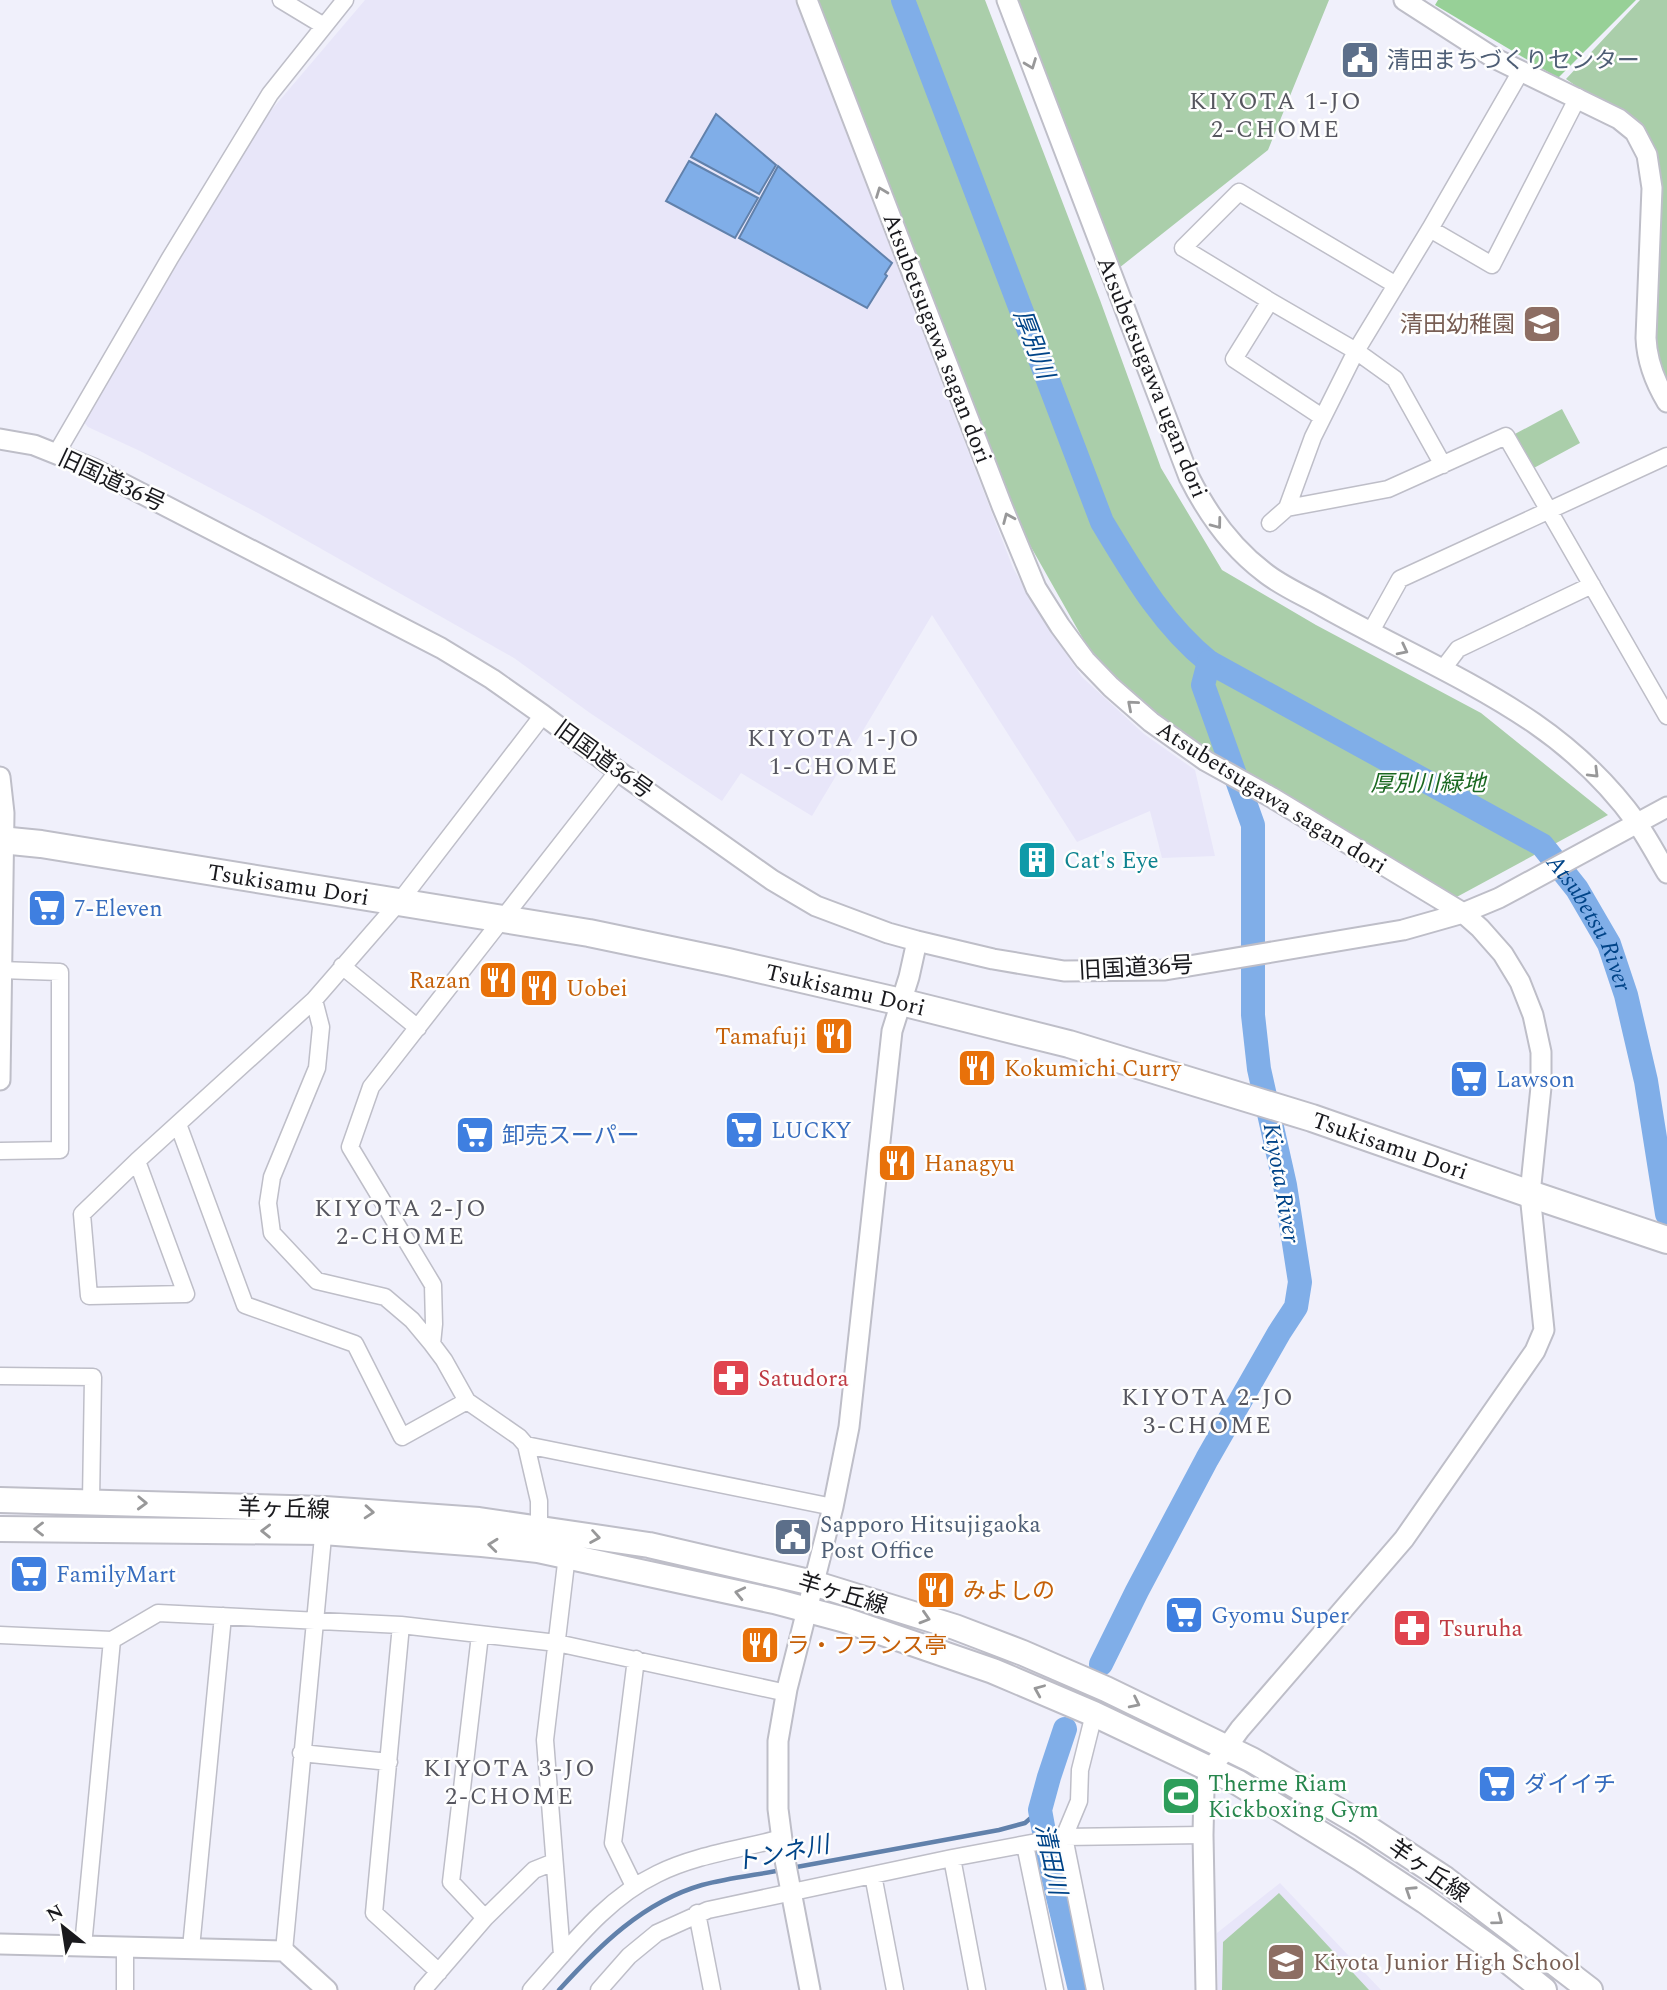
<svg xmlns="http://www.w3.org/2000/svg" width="1667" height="1990" viewBox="0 0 1667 1990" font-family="Spectral,'Noto Sans JP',serif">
	<rect width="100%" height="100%" fill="#f0f0fb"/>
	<!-- built -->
	<path fill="#e8e6f9" d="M365 0H795L1013 568 1042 618 1082 677 1144 734 1195 770 1215 856 1162 858 1150 811 1077 842 932 615 812 816 741 773 722 801 590 713 514 658 258 513 140 451 88 427 82 420 268 114Z
		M1280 1883 1381 1990H1218L1217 1933Z"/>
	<!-- green -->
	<path fill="#aaceaa" d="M814 0H985L1100 300 1161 468 1222 570 1316 625 1481 713 1608 815 1453 899 1246 772 1171 729 1091 653 1010 510Z
		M1018 0H1329L1268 150 1119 268Z
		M1640 0H1667V386L1657 370 1654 285 1660 177 1631 115 1592 97 1566 79Z
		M1562 409 1580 443 1532 469 1513 435Z
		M1279 1893 1369 1990H1222L1223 1942Z"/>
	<!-- forest -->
	<path fill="#97d097" d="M1438 0H1636L1558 78 1435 5Z"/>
	<!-- water -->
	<path fill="#80aee8" stroke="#6181ab" stroke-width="2" d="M716 114 776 165 759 194 691 157Z
		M689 161 758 198 735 238 666 201Z
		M778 166 892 263 885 274 887 276 867 308 739 238Z"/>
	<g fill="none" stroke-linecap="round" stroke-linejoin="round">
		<!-- stream -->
		<path stroke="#6181ab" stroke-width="4.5" d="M791 1868 999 1830 1025 1823 1040 1810
			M559 1990C599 1946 643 1902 702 1885 728 1878 756 1875 782 1870"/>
		<!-- river -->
		<g stroke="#80aee8" stroke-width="24">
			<path id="s1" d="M903 0 1102 522C1133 573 1162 624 1209 662L1542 845 1577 889 1609 944 1626 995 1646 1081 1667 1214"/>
			<path d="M1101 1664 1137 1591 1207 1459 1279 1333 1296 1307 1300 1282 1285 1185 1259 1069 1253 1015V825L1203 685 1209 662"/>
			<path d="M1065 1729 1049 1777 1040 1810 1049 1859 1080 1990"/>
		</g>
		<!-- minor casing -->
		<g stroke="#bebec8" stroke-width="19">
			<path id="minor" d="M281 0 324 26
				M1430 229 1492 265 1578 97
				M1396 285 1239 192 1183 248 1270 301 1356 351 1395 379 1443 465
				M1270 301 1234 359 1322 417
				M56 454 170 258 270 94 345 0
				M1287 508 1388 489 1506 436 1667 716
				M1270 523 1287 508 1313 437 1356 351 1430 229 1521 71
				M1370 633 1400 579 1667 456
				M1442 670 1458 649 1592 585
				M342 966 418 1028
				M0 970 60 972V1150L0 1151
				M314 1000 321 1027 317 1068 272 1177 268 1203 272 1233 317 1281 385 1297 412 1320 432 1344
				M178 1124 245 1305 355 1344 402 1437 467 1401
				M137 1161 186 1294 89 1296 82 1214 137 1161 314 1000 400 901 543 715
				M0 1376 93 1377 91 1501
				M526 1445 833 1507
				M539 1537V1501L526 1445 519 1437 467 1401 444 1360 432 1344 434 1324 433 1285 350 1147 371 1087 618 771
				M401 1625 374 1913 439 1972
				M0 1635 112 1640 158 1613 401 1625 557 1643 787 1693
				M480 1635 451 1882 485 1918
				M1094 1714 1080 1770 1079 1801 1064 1837 1095 1990
				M301 1753 389 1762
				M1025 1845 1055 1990
				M952 1858 977 1990
				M873 1875 895 1990
				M634 1886 613 1843 636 1659
				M697 1913 712 1990
				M83 1946 112 1640
				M125 1947V1990
				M191 1948 223 1616
				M284 1951 324 1526
				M562 1955 545 1740 567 1555
				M423 1990 485 1918 534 1870 554 1862
				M531 1990C569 1948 605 1899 657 1874 695 1855 741 1849 782 1838
				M599 1990 629 1956 657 1933 708 1910 952 1858 1064 1837 1203 1835"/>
		</g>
		<!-- tertiary casing -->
		<g stroke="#bebec8" stroke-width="23">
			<path id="tertiary" d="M807 0 1002 506 1036 588 1060 626 1085 660 1111 687 1151 722 1206 761 1271 797 1463 913 1480 928 1503 954 1520 982 1533 1015 1541 1052V1087L1530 1194 1544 1330 1535 1351 1404 1539 1240 1729 1211 1769 1204 1789 1203 1835 1206 1990
				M1007 0 1189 477C1207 513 1231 547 1264 572 1281 586 1305 596 1324 607 1393 646 1468 678 1534 723 1573 750 1609 784 1637 823 1648 839 1657 856 1667 873
				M1404 0 1494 58 1619 119 1635 132 1647 155 1652 188 1646 338C1647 362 1655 382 1667 402
				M0 439 34 445 94 469 441 648 492 679 543 715 618 771 772 880 816 906 888 933 917 941 993 959 1064 971 1165 970 1403 930 1463 913 1499 898 1667 807
				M0 777 4 813 0 1080
				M0 1944 284 1951 327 1990
				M810 1990 784 1855 778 1809V1741L787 1689 833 1507 849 1427 892 1031 909 977 917 941"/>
		</g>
		<!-- primary casing -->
		<g stroke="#bebec8" stroke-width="28">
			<path id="primary" d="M0 1500 325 1509 479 1520 649 1545 813 1583 955 1627 1023 1653 1106 1689 1252 1760 1363 1825 1445 1879 1590 1990
				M0 1529 323 1532 482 1544 538 1550 774 1601 845 1620 993 1671 1094 1714 1237 1782 1360 1858 1425 1901 1503 1957 1544 1990"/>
		</g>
		<!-- trunk casing -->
		<g stroke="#bebec8" stroke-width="30">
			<g id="trunk">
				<path id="s2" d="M0 840 41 844 589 933 728 962 901 1002 1069 1044 1312 1118 1530 1194 1667 1240"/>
			</g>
		</g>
		<!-- minor -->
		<use href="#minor" stroke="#fff" stroke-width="16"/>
		<!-- tertiary -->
		<use href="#tertiary" stroke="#fff" stroke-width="19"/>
		<!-- primary -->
		<use href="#primary" stroke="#fff" stroke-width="24"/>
		<!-- trunk -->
		<use href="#trunk" stroke="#fff" stroke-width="26"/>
	</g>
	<!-- one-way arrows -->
	<defs><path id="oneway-chevron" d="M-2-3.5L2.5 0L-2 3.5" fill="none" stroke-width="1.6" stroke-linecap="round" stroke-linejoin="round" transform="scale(1.75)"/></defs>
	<g stroke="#989899">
		<use href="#oneway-chevron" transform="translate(1031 64) rotate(69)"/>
		<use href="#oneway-chevron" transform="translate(881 192) rotate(-111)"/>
		<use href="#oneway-chevron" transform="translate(1008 518) rotate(-113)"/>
		<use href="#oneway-chevron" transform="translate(1217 524) rotate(53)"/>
		<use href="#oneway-chevron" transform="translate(1403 650) rotate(27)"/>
		<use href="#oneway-chevron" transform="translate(1132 705) rotate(-139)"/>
		<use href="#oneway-chevron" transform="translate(1594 773) rotate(45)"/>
		<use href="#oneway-chevron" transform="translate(142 1503) rotate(2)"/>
		<use href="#oneway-chevron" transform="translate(369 1512) rotate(4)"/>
		<use href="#oneway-chevron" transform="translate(39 1529) rotate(-180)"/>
		<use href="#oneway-chevron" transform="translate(266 1531) rotate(-179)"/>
		<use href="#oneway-chevron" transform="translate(595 1537) rotate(9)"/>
		<use href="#oneway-chevron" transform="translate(493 1545) rotate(-174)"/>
		<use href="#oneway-chevron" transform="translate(740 1593) rotate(-167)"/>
		<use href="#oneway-chevron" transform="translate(925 1618) rotate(17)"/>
		<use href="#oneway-chevron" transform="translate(1039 1690) rotate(-157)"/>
		<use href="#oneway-chevron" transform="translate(1135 1703) rotate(26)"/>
		<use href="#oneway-chevron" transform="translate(1410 1891) rotate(-147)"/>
		<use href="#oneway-chevron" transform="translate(1498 1920) rotate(37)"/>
	</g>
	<!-- icons -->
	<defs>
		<g id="civic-square" transform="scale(2.0125)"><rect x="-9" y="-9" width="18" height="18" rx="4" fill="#5c6f8a" stroke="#fefefe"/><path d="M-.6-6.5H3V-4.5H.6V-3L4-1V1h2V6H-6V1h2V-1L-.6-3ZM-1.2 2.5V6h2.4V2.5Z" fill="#fff"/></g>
		<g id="school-square" transform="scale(2.0125)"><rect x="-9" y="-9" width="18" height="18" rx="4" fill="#8d6e63" stroke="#fefefe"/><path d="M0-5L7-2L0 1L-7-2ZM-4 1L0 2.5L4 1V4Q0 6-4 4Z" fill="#fff"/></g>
		<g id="building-square" transform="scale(2.0125)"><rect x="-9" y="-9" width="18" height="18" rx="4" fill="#0f9aa8" stroke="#fefefe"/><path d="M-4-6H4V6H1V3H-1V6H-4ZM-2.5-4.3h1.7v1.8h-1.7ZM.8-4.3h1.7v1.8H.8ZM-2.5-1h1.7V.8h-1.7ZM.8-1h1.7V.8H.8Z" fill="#fff"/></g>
		<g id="supermarket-square" transform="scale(2.0125)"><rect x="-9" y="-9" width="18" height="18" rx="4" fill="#3f7fe0" stroke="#fefefe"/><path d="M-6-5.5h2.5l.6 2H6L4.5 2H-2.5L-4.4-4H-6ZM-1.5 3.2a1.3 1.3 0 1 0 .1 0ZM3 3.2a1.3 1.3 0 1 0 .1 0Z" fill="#fff"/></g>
		<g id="restaurant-square" transform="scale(2.0125)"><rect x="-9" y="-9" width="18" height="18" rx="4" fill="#e8710a" stroke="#fefefe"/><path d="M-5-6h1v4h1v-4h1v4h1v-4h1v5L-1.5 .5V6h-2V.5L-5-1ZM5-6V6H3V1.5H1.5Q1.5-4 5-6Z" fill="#fff"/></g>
		<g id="pharmacy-square" transform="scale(2.0125)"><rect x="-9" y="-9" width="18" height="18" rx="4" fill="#e0444e" stroke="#fefefe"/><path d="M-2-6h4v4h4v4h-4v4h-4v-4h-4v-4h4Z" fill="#fff"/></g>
		<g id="stadium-square" transform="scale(2.0125)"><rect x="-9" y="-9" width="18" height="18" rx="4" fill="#2e9e5b" stroke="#fefefe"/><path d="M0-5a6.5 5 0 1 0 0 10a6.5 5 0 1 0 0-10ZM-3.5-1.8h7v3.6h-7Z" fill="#fff"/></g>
	</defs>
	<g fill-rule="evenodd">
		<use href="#civic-square" x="1360" y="60"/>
		<use href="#school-square" x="1542" y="324"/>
		<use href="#building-square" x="1037" y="860"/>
		<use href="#supermarket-square" x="47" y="908"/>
		<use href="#restaurant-square" x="498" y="980"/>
		<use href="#restaurant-square" x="539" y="988"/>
		<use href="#restaurant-square" x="834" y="1036"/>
		<use href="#restaurant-square" x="977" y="1068"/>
		<use href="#supermarket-square" x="1469" y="1079"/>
		<use href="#supermarket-square" x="744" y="1130"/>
		<use href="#supermarket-square" x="475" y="1135"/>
		<use href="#restaurant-square" x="897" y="1163"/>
		<use href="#pharmacy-square" x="731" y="1378"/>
		<use href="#civic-square" x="793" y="1537"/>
		<use href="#supermarket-square" x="29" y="1574"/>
		<use href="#restaurant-square" x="936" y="1590"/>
		<use href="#supermarket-square" x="1184" y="1615"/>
		<use href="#pharmacy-square" x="1412" y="1628"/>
		<use href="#restaurant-square" x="760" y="1645"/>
		<use href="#supermarket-square" x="1497" y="1784"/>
		<use href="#stadium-square" x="1181" y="1796"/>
		<use href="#school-square" x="1286" y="1962"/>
	</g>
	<g text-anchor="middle" stroke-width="5" stroke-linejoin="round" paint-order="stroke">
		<!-- service labels -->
		<g font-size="23" fill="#4e5e75" stroke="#fefefe" text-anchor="start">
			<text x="1387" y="68">清田まちづくりセンター</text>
			<text x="820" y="1532">Sapporo Hitsujigaoka<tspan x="820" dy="26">Post Office</tspan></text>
		</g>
		<!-- education labels -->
		<g font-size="23" fill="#785e54" stroke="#fefefe" text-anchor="end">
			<text x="1515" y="332">清田幼稚園</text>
			<text x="1313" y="1970" text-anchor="start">Kiyota Junior High School</text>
		</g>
		<!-- street labels -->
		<g font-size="23" fill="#19191d" stroke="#fefefe">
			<text transform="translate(938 338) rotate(69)" y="8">Atsubetsugawa sagan dori</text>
			<text transform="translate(1153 377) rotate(68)" y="8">Atsubetsugawa ugan dori</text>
			<text transform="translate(112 480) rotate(25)" y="8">旧国道36号</text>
			<text transform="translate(604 759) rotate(36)" y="8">旧国道36号</text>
			<text transform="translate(1272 797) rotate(32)" y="8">Atsubetsugawa sagan dori</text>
			<text dy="8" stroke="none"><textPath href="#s2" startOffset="292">Tsukisamu Dori</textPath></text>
			<text transform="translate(1136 967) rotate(-3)" y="8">旧国道36号</text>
			<text dy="8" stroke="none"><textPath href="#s2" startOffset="859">Tsukisamu Dori</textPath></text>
			<text dy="8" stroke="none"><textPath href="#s2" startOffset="1426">Tsukisamu Dori</textPath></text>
			<text transform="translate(284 1508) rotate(2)" y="8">羊ヶ丘線</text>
			<text transform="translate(843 1593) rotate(17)" y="8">羊ヶ丘線</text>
			<text transform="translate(1429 1870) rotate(35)" y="8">羊ヶ丘線</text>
		</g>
		<!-- park labels -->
		<g font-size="23" font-style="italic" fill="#1a6821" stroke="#fefefe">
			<text x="1428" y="791">厚別川緑地</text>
		</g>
		<!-- culture labels -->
		<g font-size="23" fill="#0d838f" stroke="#fefefe" text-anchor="start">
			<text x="1064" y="868">Cat's Eye</text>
		</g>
		<!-- shop labels -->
		<g font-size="23" fill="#366cbe" stroke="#fefefe" text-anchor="start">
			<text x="74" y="916">7-Eleven</text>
			<text x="1496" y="1087">Lawson</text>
			<text x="771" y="1138">LUCKY</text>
			<text x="502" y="1143">卸売スーパー</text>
			<text x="56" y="1582">FamilyMart</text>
			<text x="1211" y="1623">Gyomu Super</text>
			<text x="1524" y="1792">ダイイチ</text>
		</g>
		<!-- food labels -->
		<g font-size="23" fill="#c56008" stroke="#fefefe" text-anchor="start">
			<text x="471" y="988" text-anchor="end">Razan</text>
			<text x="566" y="996">Uobei</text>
			<text x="807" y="1044" text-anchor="end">Tamafuji</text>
			<text x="1004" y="1076">Kokumichi Curry</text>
			<text x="924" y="1171">Hanagyu</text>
			<text x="963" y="1598">みよしの</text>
			<text x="787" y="1653">ラ・フランス亭</text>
		</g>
		<!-- health labels -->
		<g font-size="23" fill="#be3a42" stroke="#fefefe" text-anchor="start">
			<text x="758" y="1386">Satudora</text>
			<text x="1439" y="1636">Tsuruha</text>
		</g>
		<!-- leisure labels -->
		<g font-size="23" fill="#27864d" stroke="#fefefe" text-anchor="start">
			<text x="1208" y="1791">Therme Riam<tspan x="1208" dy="26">Kickboxing Gym</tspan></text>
		</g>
		<!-- neighbourhood labels -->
		<g font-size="24" letter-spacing="2" fill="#56565f" stroke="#fefefe">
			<text x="1276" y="109">KIYOTA 1-JO<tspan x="1276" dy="28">2-CHOME</tspan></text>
			<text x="834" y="746">KIYOTA 1-JO<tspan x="834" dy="28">1-CHOME</tspan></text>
			<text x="401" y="1216">KIYOTA 2-JO<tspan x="401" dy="28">2-CHOME</tspan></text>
			<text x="1208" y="1405">KIYOTA 2-JO<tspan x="1208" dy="28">3-CHOME</tspan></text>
			<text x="510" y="1776">KIYOTA 3-JO<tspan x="510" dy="28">2-CHOME</tspan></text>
		</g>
		<!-- water labels -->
		<g font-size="24" font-style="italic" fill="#048" stroke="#fefefe">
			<text transform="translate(1034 344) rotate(69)" y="8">厚別川</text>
			<text dy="8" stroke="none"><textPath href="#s1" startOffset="1208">Atsubetsu River</textPath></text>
			<text transform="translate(1282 1183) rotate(80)" y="8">Kiyota River</text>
			<text transform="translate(782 1853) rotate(-11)" y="8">トンネ川</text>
			<text transform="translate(1051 1859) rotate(78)" y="8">清田川</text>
		</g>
	</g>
	<!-- north arrow -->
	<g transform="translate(63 1927) rotate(330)" stroke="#fefefe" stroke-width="5" paint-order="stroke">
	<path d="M0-5L12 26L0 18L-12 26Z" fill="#19191d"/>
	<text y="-10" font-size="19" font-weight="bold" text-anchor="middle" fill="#19191d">N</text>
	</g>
</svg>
